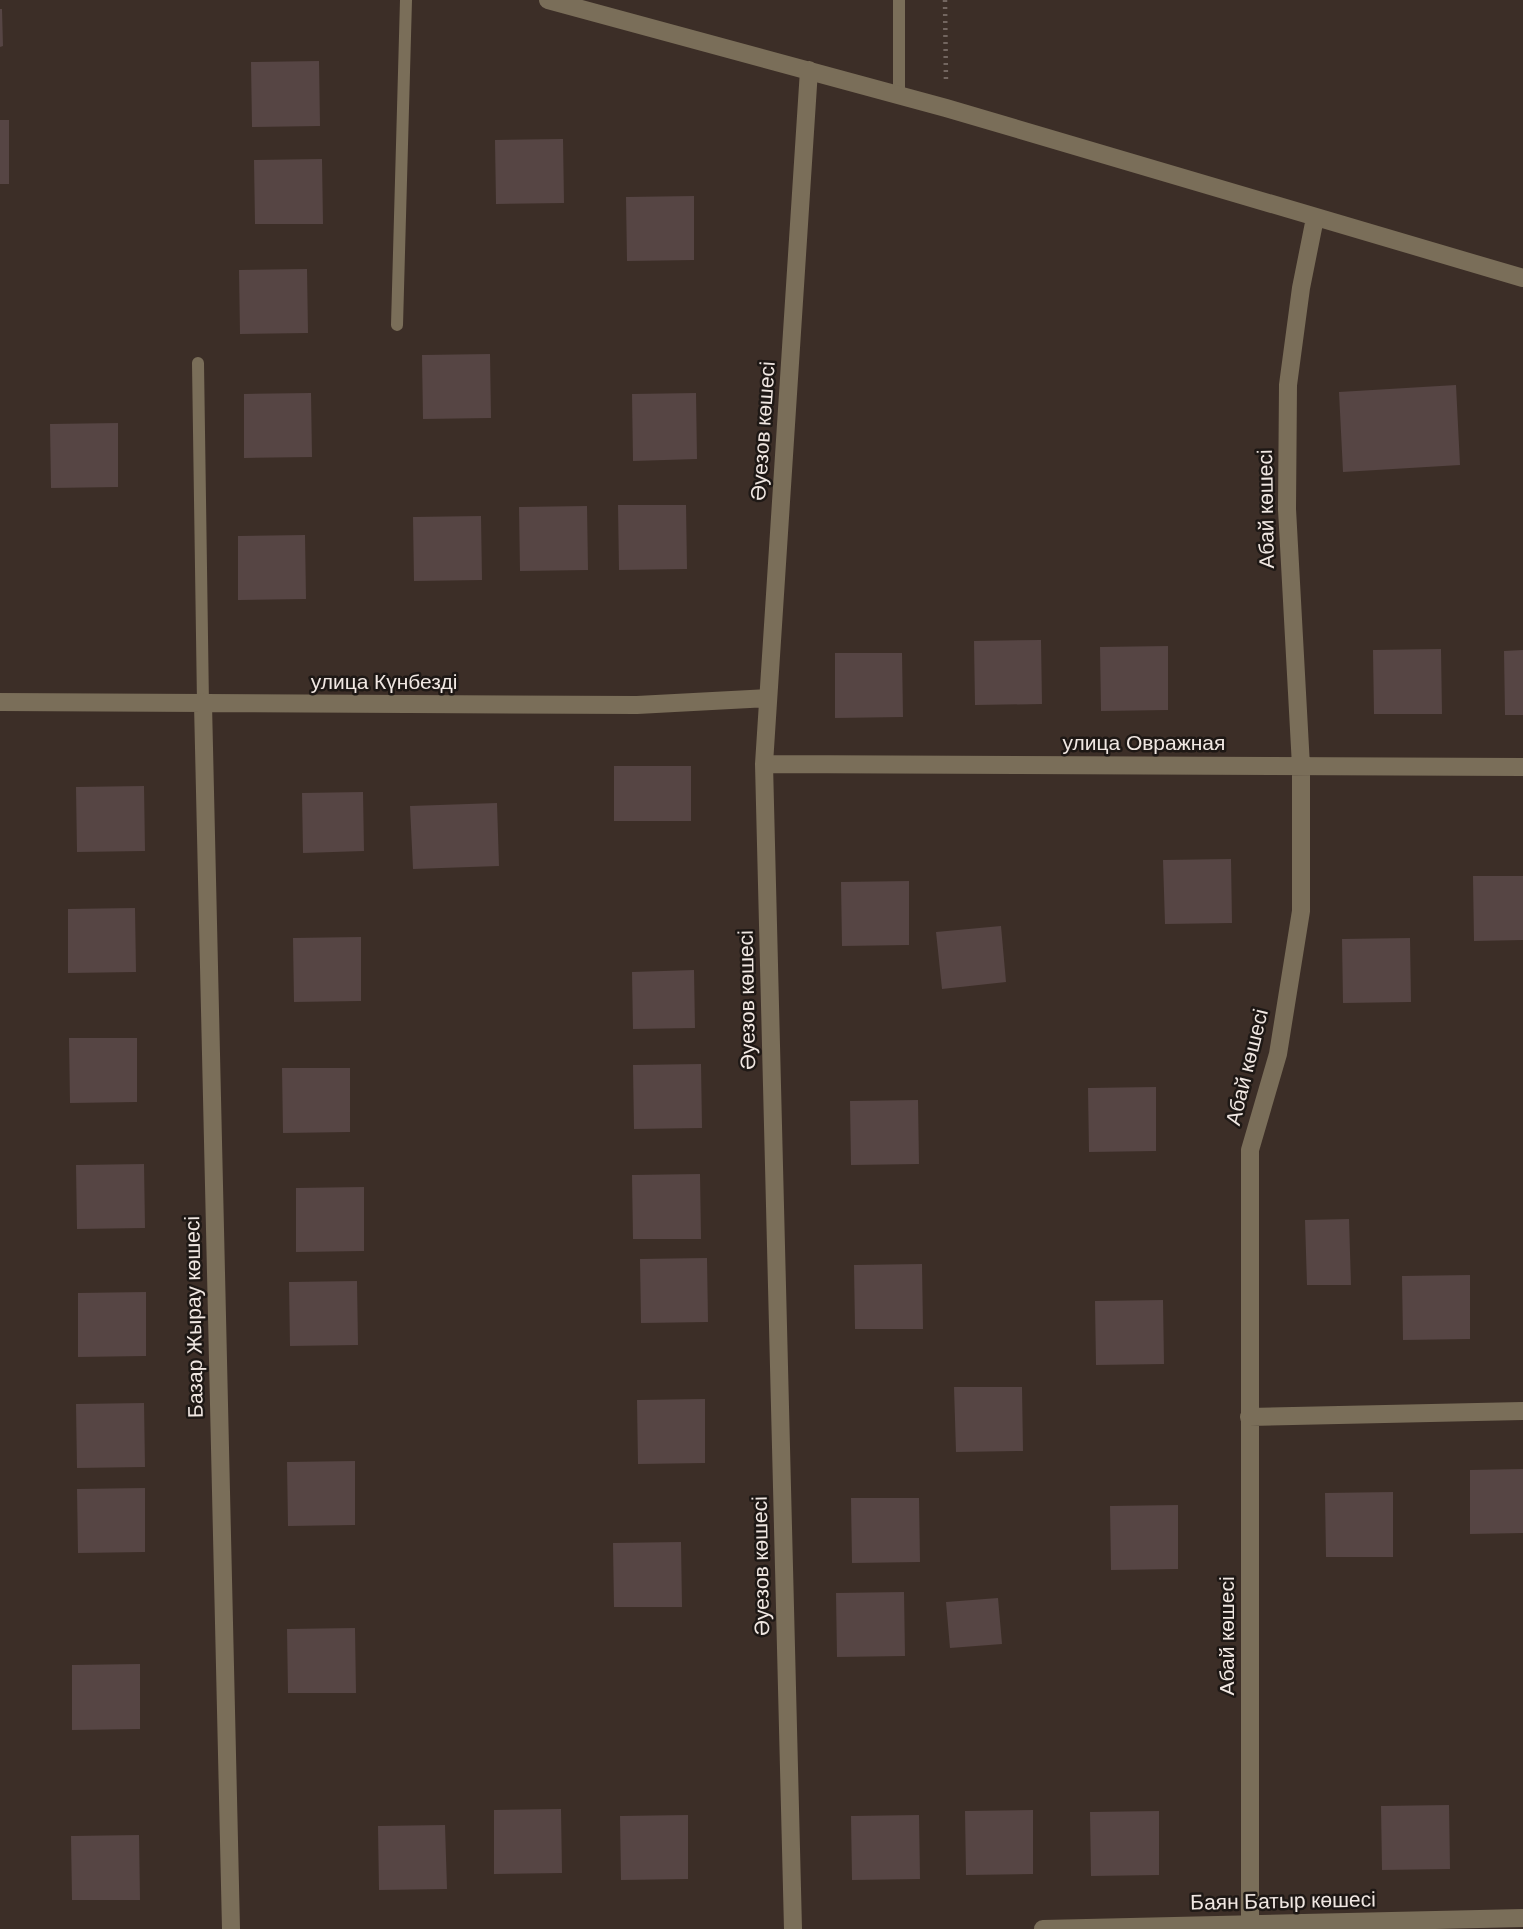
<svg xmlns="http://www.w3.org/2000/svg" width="1523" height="1929" viewBox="0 0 1523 1929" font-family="'DM Sans',sans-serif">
	<rect width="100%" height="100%" fill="#3c2e27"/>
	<!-- building -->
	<path fill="#564544" d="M0 9H2L3 46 0 47Z
		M319 61 320 126 252 127 251 62Z
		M0 120H9V184H0Z
		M563 139 564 203 496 204 495 140Z
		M322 159 323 224H255L254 160Z
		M694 196V260L627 261 626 197Z
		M307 269 308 333 240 334 239 270Z
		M490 354 491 418 423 419 422 355Z
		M1456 385 1460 465 1343 472 1339 392Z
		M311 393 312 457 244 458V394Z
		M696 393 697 459 633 461 632 394Z
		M118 423V487L51 488 50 424Z
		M618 505H686L687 569 619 570Z
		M587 506 588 570 520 571 519 507Z
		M481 516 482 580 414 581 413 517Z
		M305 535 306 599 238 600V536Z
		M1041 640 1042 704 975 705 974 641Z
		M1168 646V710L1101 711 1100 647Z
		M1441 649 1442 714H1374L1373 650Z
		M1523 650V715H1505L1504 651Z
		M835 653H902L903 717 835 718Z
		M614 766H691V821H614Z
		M144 786 145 851 77 852 76 787Z
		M363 792 364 851 303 853 302 793Z
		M497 803 499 866 413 869 410 806Z
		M1231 859 1232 923 1165 924 1163 860Z
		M1473 876H1523V940L1474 941Z
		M909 881V945L842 946 841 882Z
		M135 908 136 972 68 973V909Z
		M1001 926 1006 982 942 989 936 932Z
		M361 937V1001L294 1002 293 938Z
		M1410 938 1411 1002 1343 1003 1342 939Z
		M694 970 695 1028 633 1029 632 972Z
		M69 1038H137V1102L70 1103Z
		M701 1064 702 1128 634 1129 633 1065Z
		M282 1068H350V1132L283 1133Z
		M1156 1087V1151L1089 1152 1088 1088Z
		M918 1100 919 1164 851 1165 850 1101Z
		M144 1164 145 1228 77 1229 76 1165Z
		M700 1174 701 1239H633L632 1175Z
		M364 1187V1251L296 1252V1188Z
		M1349 1219 1351 1285H1307L1305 1220Z
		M707 1258 708 1322 641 1323 640 1259Z
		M922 1264 923 1329H855L854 1265Z
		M1470 1275V1339L1403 1340 1402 1276Z
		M357 1281 358 1345 290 1346 289 1282Z
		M146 1292V1356L78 1357V1293Z
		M1163 1300 1164 1364 1096 1365 1095 1301Z
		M954 1387H1022L1023 1451 956 1452Z
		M705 1399V1463L638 1464 637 1400Z
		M144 1403 145 1467 77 1468 76 1404Z
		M355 1461V1525L288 1526 287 1462Z
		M1523 1469V1533L1470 1534V1470Z
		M145 1488V1552L78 1553 77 1489Z
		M1393 1492V1557H1326L1325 1493Z
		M851 1498H919L920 1562 852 1563Z
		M1178 1505V1569L1111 1570 1110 1506Z
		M681 1542 682 1607H614L613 1543Z
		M904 1592 905 1656 837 1657 836 1593Z
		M998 1598 1002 1644 950 1648 946 1602Z
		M355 1628 356 1693H288L287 1629Z
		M140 1664V1729L72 1730V1665Z
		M1449 1805 1450 1869 1382 1870 1381 1806Z
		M561 1809 562 1873 494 1874V1810Z
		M1033 1810V1874L966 1875 965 1811Z
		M1159 1811V1875L1091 1876 1090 1812Z
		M688 1815V1879L621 1880 620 1816Z
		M919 1815 920 1879 852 1880 851 1816Z
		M445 1825 447 1889 379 1890 378 1826Z
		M139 1835 140 1900H72L71 1836Z"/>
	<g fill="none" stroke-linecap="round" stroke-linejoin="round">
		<!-- path -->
		<path stroke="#736660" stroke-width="4.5" stroke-dasharray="2 5" stroke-linecap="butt" d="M945 0 946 83"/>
		<!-- lane -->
		<path stroke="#7a6e59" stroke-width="12" d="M899 0V96
			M397 325 406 0
			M198 363 203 704"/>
		<!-- street -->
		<path stroke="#7a6e59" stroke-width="18" d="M548 0 946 108 1523 278
			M0 702 637 705 768 698
			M203 704 231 1929
			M764 764 1523 767
			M1249 1417 1523 1411
			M793 1929 764 764 809 70
			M1043 1929 1523 1918
			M1250 1929V1150L1278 1054 1301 911V766L1287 509 1288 385 1301 288 1315 218"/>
	</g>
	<g text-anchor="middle" stroke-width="5" stroke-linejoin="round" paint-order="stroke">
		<!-- street labels -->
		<g font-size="21" fill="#f0e7e2" stroke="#1e1815">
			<text transform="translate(763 431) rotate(-86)" y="7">Әуезов көшесі</text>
			<text transform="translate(1266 509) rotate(-91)" y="7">Абай көшесі</text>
			<text x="384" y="689">улица Күнбезді</text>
			<text x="1144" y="750">улица Овражная</text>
			<text transform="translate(747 1000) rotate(-91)" y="7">Әуезов көшесі</text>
			<text transform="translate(1247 1067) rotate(-76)" y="7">Абай көшесі</text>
			<text transform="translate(194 1317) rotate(-91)" y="7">Базар Жырау көшесі</text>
			<text transform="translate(761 1566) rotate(-91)" y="7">Әуезов көшесі</text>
			<text transform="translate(1227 1636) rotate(-90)" y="7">Абай көшесі</text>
			<text transform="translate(1283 1901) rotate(-1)" y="7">Баян Батыр көшесі</text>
		</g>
	</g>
</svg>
